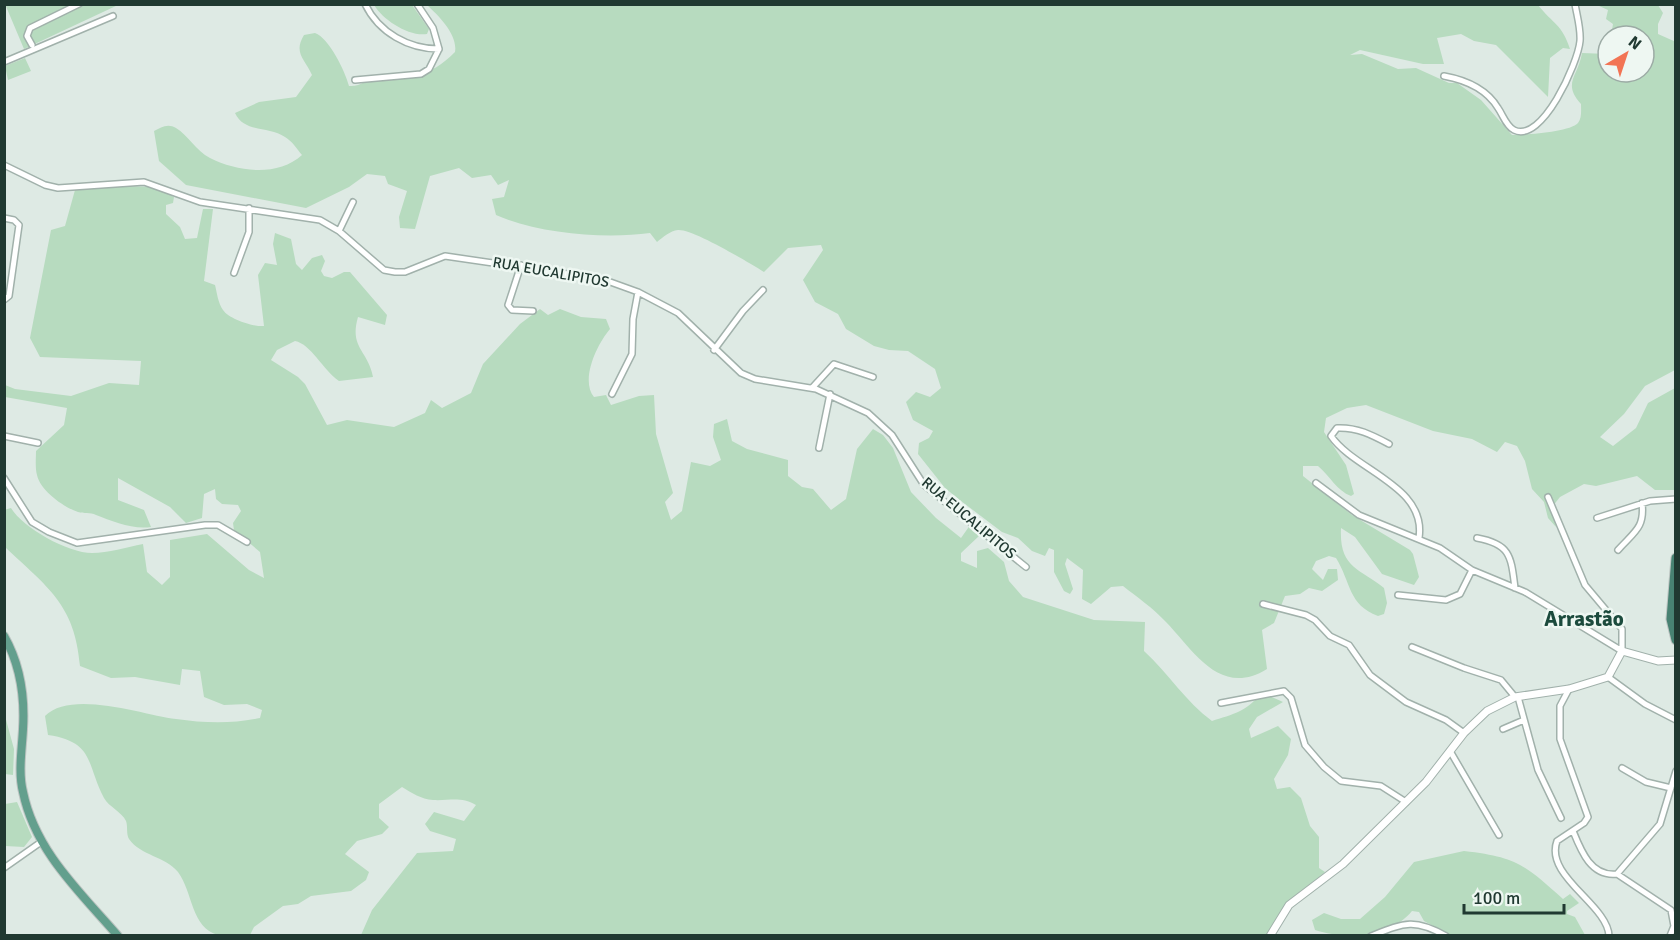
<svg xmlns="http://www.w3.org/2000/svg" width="1680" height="940" viewBox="0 0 1680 940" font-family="Signika,sans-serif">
	<rect width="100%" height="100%" fill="#deeae4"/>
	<!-- green -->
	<path fill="#b7dbbf" d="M5 4 118 5 24 49Z
		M374 5H412L429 29 427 34C409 37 383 20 374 5Z
		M427 5H1538C1553 24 1562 24 1570 49L1563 48 1550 58 1548 97 1496 45 1474 41 1461 34 1437 38 1444 64H1423L1360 50 1350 55 1362 54 1398 69 1416 68 1449 83H1457L1481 100 1512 135C1525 135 1570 132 1578 123 1582 118 1581 110 1581 104 1562 83 1578 77 1582 53L1608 54V72H1644V36H1611L1613 24 1606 19 1608 10 1597 5H1658L1663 13 1658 24V34L1676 42 1675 370 1645 386 1624 414 1600 437 1613 446 1636 428 1648 403 1675 388V490H1655L1637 476 1596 486 1584 484 1560 497 1552 507 1556 527 1548 518 1544 502 1532 489 1525 461 1517 446 1505 442 1497 452 1472 439 1433 431 1366 405 1347 408 1326 418 1324 432 1346 465 1354 494 1351 496C1337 491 1330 476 1318 466H1303V476L1352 515 1410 550 1413 554 1419 577 1414 585 1382 574 1355 537 1341 528C1339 568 1359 568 1384 588L1387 603 1384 614 1378 616C1348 605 1351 582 1336 558L1329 556 1316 561 1312 569 1323 580 1328 569H1337L1338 580 1322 591 1309 588 1300 594 1285 596 1274 623 1262 630 1267 669C1220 698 1194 651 1166 622 1153 608 1137 597 1123 586L1111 587 1091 604 1082 599 1083 570 1067 558 1065 564 1073 589 1070 594 1064 591 1054 572V550L1049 548 1045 556 1032 551 1018 538 1002 532 961 501 945 488 918 454 919 443 929 438 933 431 913 420 906 402 916 392 930 397 941 388 935 369 908 351 889 350 874 346 846 329 838 314 815 302 803 280 823 250 821 245 788 248 764 272C748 262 693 229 678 230 670 231 663 237 657 242L650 233C605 239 539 234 496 215L492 199 504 197 509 180 498 185 491 175 472 178 459 168 430 176 415 229 400 228 399 217 407 191 388 184 385 176 367 174 349 187 306 208 186 185 159 161 154 131C161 127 168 123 176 128 188 135 196 151 210 158 238 172 278 177 302 155 297 149 292 141 285 137 269 126 244 133 235 113L259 102 296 97 312 75C305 59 293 53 304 35L315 33C329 38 345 71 349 86 361 87 366 79 376 79 412 76 428 79 455 52 458 35 439 16 427 5Z
		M25 58 31 71 8 80 5 66Z
		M128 186 154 187 174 197 173 203 166 205V214L180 227 185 239 197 238 203 209H213L204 281 215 285C217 293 218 303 223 310 229 319 253 327 264 326L258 275 265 263 277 265 273 244 275 233 291 239 296 264 302 270 312 258 322 255 325 261 321 271 324 276 332 278 344 272H350L387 315 385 325 358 317C349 348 368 350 373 377L339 381C323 370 311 344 295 341L277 350 271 360 298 377 305 384 327 425 347 420 394 427 425 413 431 400 442 408 471 393 483 364 520 324 540 309 548 315 560 309 581 317 606 319 610 329C597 344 580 380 594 397L606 395 611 405 639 396 654 395 656 434 673 493 665 502 671 520 682 511 691 462 710 466 721 460 713 437 714 424 727 419 732 441 747 449 788 460V476L802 487 813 489 831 510 846 499 857 449 873 429 883 435 893 448 911 492 936 518 961 538 973 521 983 528 979 536 961 553V561L977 568V551L988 548 1004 562 1009 581 1023 597 1094 620 1145 622 1144 651C1168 673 1186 702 1212 721 1221 718 1232 715 1240 711 1259 702 1256 688 1283 702L1257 717 1249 729 1251 738 1278 726 1291 739 1288 755 1274 779 1277 789 1290 787 1301 798 1310 826 1319 837V868L1325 872 1305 889 1268 935H361L372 910 417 853 453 851 456 839 430 831 425 824 434 812 464 821 476 805C461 796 449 801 433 800 421 799 412 793 402 787L379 804V818L389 827 382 834 357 841 345 854 369 872 366 880 351 891 311 896 298 904 283 906 254 927 250 935C240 935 227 938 218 935 191 928 193 892 178 872 165 856 141 856 129 839 126 834 128 826 126 821 122 812 109 807 104 798 86 764 95 742 48 735L45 716C71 689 144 715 176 719 204 723 232 724 260 718L262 710 247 704 224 705 204 697 200 671 182 669 180 685 135 677 111 678 80 666C75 604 47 587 5 547L4 510 11 508C23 528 68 553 92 553 108 553 127 547 143 544L147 572 162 585 170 577V540L207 534 249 570 264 578 260 552 234 530 233 523 241 511 238 505 222 504 216 499 215 489 204 494 202 518 186 523 170 507 118 478V500L144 510 151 527C133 530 112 521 96 515 90 512 84 514 78 512 63 507 40 490 37 475 35 468 36 458 36 451L64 425 67 408 5 397V385L15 389 71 396 109 383 139 385 141 361 40 357 30 338 51 230 65 226 75 190Z
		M5 716 14 749 13 775 5 774Z
		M17 802 32 837 24 847 5 846V804Z
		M1464 851C1516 857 1524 864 1563 899L1570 894 1579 903 1567 911V914L1575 917 1585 935H1450L1424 921 1419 912 1412 911C1390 938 1345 940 1315 930L1312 920 1324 913 1341 919H1360L1385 897 1414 862Z"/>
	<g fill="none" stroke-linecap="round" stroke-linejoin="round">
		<!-- minor casing -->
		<g stroke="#a1b1ab" stroke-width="8">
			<path id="minor" d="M365 4C379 33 409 49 439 49
				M32 45 27 36 30 28 79 4
				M4 62 113 16
				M1444 76C1466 80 1486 88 1498 108 1503 115 1506 126 1514 130 1542 144 1578 63 1580 41 1581 29 1577 16 1575 4
				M355 80 421 74 429 69 439 49 433 28 417 4
				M4 165 45 185 58 188 144 182 200 202 320 220 339 231 384 270 395 272H405L445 256 602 279 638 292 678 313 741 373 755 379 816 389 868 413 892 435 924 485 1026 567
				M4 218 14 220 19 225 9 296 4 300
				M339 231 353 202
				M521 265 508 305 512 310 533 311
				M234 273 249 232V208
				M714 350 743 311 763 290
				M812 388 834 364 873 377
				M612 394 632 354 633 319 638 292
				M4 436 38 443
				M1389 444C1372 435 1357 427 1337 428L1331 436C1355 471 1427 486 1419 538
				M819 448 830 394
				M4 478 32 522 49 532 77 543 205 525H218L247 542
				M1316 483 1359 515 1440 548 1472 570 1525 592 1622 651V629L1585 585 1548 497
				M1597 518 1650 501 1676 499
				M1477 538C1511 544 1511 557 1515 588
				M1618 550C1634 532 1645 528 1642 503
				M1398 595 1446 600 1460 594 1472 570
				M1263 604 1306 615 1315 620 1330 636 1349 645 1370 675 1406 702 1446 720 1464 733
				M1412 647 1464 668 1501 680 1515 697
				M1608 677 1645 704 1676 720
				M1569 689 1560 706V739L1588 817 1584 823 1557 841C1544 876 1608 905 1609 936
				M1518 697 1538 770 1561 818
				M1221 703 1284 691 1291 698 1305 745 1324 767 1341 781 1381 786 1406 802
				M1503 729 1524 720
				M1450 751 1499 835
				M1622 768 1646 782 1671 788
				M1573 831C1581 851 1591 877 1617 874L1671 910 1674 926 1670 936
				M4 868 41 842
				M1617 874 1660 824 1676 771
				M1371 936C1404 923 1414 918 1446 936"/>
		</g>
		<!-- tertiary casing -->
		<g stroke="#a1b1ab" stroke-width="9">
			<path id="tertiary" d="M1270 936 1289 905 1343 864 1426 782 1464 733 1487 711 1515 697 1569 689 1608 677 1622 651 1658 661 1676 660"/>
		</g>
		<!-- primary casing -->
		<g stroke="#bcc4c1" stroke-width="10">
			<path id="primary" d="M4 636C20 664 25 696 23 729 22 749 18 772 23 792 35 851 80 892 118 936"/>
		</g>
		<!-- trunk casing -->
		<g stroke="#bcc4c1" stroke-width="11">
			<path id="trunk" d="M1676 558 1671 619 1676 640"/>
		</g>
		<!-- minor -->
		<use href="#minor" stroke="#fff" stroke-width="5"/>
		<!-- tertiary -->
		<use href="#tertiary" stroke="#fff" stroke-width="7"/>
		<!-- primary -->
		<use href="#primary" stroke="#639f8d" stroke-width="8"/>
		<!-- trunk -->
		<use href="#trunk" stroke="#488272" stroke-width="9"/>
	</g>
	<g text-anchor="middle" stroke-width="5" stroke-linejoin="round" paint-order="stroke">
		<!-- street labels -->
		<g font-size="15" fill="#203931" stroke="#eef7f2">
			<text transform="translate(551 272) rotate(10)" y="5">RUA EUCALIPITOS</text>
			<text transform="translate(969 518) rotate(40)" y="5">RUA EUCALIPITOS</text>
		</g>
		<!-- district labels -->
		<g font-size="21" font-weight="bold" fill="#1c4b3d" stroke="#eef7f2">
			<text x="1584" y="626">Arrastão</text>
		</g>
	</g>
	<!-- border -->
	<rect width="1680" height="940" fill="none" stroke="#203931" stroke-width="12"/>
	<!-- north arrow -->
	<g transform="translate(1626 54) rotate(39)"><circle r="28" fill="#eef7f2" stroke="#9caba5" stroke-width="1.5"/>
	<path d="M0-4.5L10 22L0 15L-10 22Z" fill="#f27454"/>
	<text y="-9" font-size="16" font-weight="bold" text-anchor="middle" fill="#203931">N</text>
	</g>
	<!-- scale -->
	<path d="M1464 904v9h100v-9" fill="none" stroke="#203931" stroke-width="3"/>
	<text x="1473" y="904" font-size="18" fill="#203931" stroke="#eef7f2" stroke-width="4.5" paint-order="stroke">100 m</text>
</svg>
